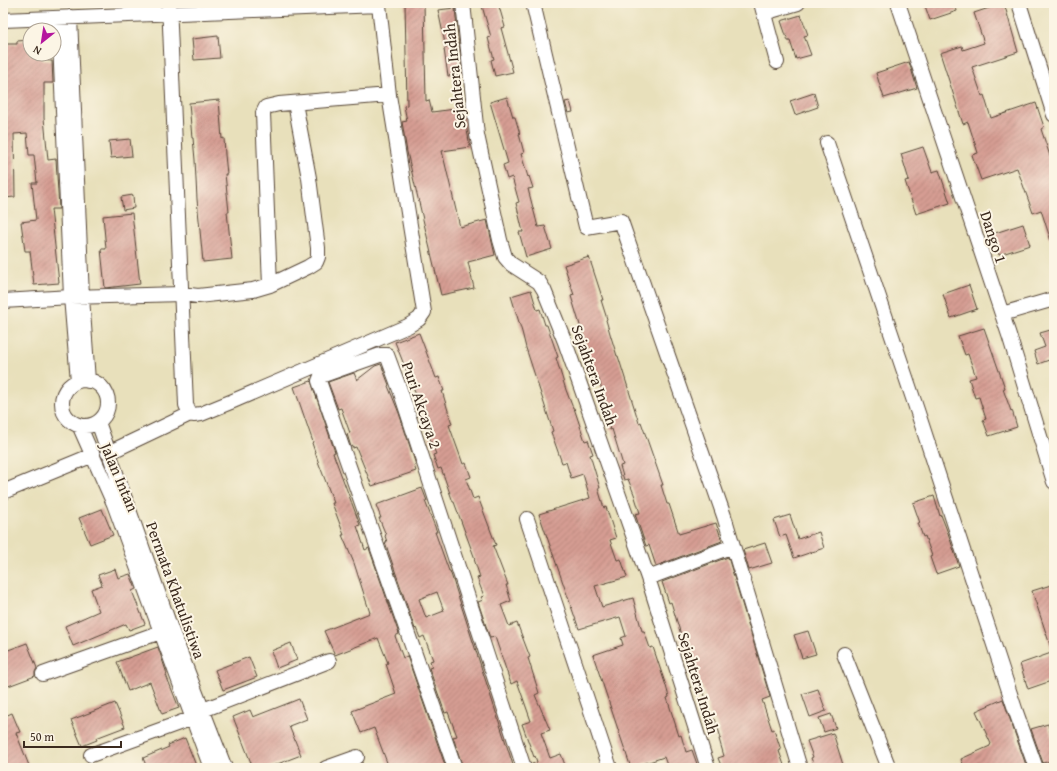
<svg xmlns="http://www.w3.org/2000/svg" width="1057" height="771" viewBox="0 0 1057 771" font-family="'Gentium Book Plus',serif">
	<defs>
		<pattern id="building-hatch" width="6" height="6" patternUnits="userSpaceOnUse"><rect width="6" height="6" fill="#d69d93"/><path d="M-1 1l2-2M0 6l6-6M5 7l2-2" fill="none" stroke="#af8077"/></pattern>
	</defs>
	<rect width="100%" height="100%" fill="#fcf5e5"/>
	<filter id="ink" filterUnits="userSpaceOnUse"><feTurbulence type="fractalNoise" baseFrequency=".025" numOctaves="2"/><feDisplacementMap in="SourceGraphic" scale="8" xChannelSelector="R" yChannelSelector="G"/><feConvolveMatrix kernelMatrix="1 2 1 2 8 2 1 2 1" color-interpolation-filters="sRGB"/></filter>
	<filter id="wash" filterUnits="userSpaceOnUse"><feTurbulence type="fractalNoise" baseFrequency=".012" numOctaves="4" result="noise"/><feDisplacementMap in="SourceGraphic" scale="16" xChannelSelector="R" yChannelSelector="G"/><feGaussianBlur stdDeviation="0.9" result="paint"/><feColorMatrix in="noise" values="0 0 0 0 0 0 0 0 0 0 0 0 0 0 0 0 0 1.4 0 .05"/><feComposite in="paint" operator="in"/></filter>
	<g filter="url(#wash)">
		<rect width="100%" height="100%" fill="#e8e0bb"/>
		<g id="blocks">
			<!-- building -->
			<path fill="url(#building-hatch)" fill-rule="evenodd" d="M405 3H424L426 101 429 100 432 112 463 108 470 147 442 151 460 227 487 220 495 255 468 262 474 288 441 295 407 152 402 122 407 121 404 106 407 105Z
				M494 3H498L505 27 501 28 513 72 495 76 491 60 494 59 488 38 491 37 482 6Z
				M924 3H955L957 11 930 20Z
				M1004 3 1018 52 972 67 982 96 984 95 991 118 1036 103 1044 127 1041 129 1054 168V244H1052L1041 210 1033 213 1017 168 981 180 972 155 978 153 968 122 963 124 940 53 962 46 963 50 984 43 974 13Z
				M455 8 462 74 448 76 444 49 446 48 438 10Z
				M801 15 808 35 804 36 811 55 796 59 790 41H788L781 21Z
				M218 36 220 58 194 60 192 39Z
				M30 40V54H42V60L52 61 53 83H44V118L48 160 56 159 59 209H51L59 283 34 285 30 251H25L21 222 36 220 32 183H37L34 155H29L27 133 14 134 15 197 3 198V44H17V41Z
				M909 62 917 88 884 98 876 73Z
				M814 93 818 107 795 115 790 101Z
				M507 97 513 117H515L520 134H519L524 153 521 154 528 177 529 176 533 188 528 189 538 227 545 226 552 249 526 257 519 232H523L516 203 519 202 512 177 507 179 503 165 508 163 490 102Z
				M219 100 222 139 224 138 225 155 227 174H225L229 212H227L232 259 203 262 197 199 195 160 193 138H192L189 103Z
				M570 101 573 112 568 113 565 102Z
				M130 139 132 156 111 158 109 141Z
				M923 147 932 172 939 170 950 203 916 214 905 181 909 180 901 154Z
				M133 195 134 208 123 210 121 197Z
				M132 213 140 284 105 288 101 249H106L103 216Z
				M1023 224 1030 245 999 255 992 234Z
				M589 257 603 300H601L607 319 606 320 611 337 617 356H618L639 423 641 422 663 485H661L667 504H669L679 534 716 523 722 541 656 566 649 545 646 546 635 514 640 513 634 494 628 479 624 480 620 466 623 465 612 429 610 430 605 414 606 413 601 397 604 396 598 377 591 379 582 349 587 348 571 296 574 295 564 265Z
				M969 285 977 309 951 318 943 294Z
				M531 290 537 310 540 309 545 325H547L558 357 556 358 566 390 573 408H574L585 441 588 440 593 454 590 455 600 488H598L604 508 606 507 616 538 610 540 617 560 621 559 627 577 595 586 602 607 633 598 642 631H644L650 648 653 647 666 686 669 697 667 698 679 736 681 735 686 752 692 750 697 764 684 768H668L664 757 631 768 593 655 623 645 621 638 626 636 620 617 579 629 539 514 590 498 583 474 571 478 566 462 562 463 551 432 553 431 526 348 522 332 511 296Z
				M984 328 1005 388 1003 389 1011 411 1012 410 1017 427 989 436 983 420 986 419 979 397 975 398 969 379 976 377 968 354 965 355 958 336Z
				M1054 329V368L1052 369 1049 360 1038 364 1034 351 1045 347 1040 333Z
				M419 333 436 378 439 377 444 391H442L452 424 449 425 463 464 466 463 471 477 466 479 473 499 478 497 496 545 493 546 508 585H506L511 601 501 605 509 626 517 623 530 657 528 658 539 693 535 695 550 730 541 733 550 758 561 754 566 768H532V764L537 762 535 756 534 757 522 724 531 721 517 681 511 684 495 637 490 638 478 602 483 600 481 597 484 596 477 578 480 577 474 559H475L454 502H453L441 468 438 469 433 455 436 454 429 437 432 436 427 423 430 422 421 399 418 400 395 342Z
				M381 364 389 385 388 386 399 413 416 465H414L416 471 372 486 356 447 353 448V446L351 447 347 434 350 433 341 408 338 409 328 382 354 373 357 380 375 366Z
				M311 381 335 452 333 453 360 525 357 526 365 550 369 548 399 634 395 636 403 658 407 656 446 768H389L374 728 361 733 352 711 396 694 386 664 388 663 378 638 335 655 324 631 370 613 354 563 342 535H344L332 503H334L319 464 312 443 313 442 294 387Z
				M422 488 427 501H425L437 532H435L449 571H450L514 768H463L453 737 457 736 448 712 445 713 429 668 432 667 430 661 433 660 424 636 420 638 416 628 415 629 385 542H387L385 536 386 535 379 518H381L376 505ZM437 592 444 611 426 618 419 599Z
				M934 496 940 516 941 515 948 533 959 566 936 574 930 557 932 556 925 536 923 537 918 523H920L913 503Z
				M102 509 113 535 90 544 79 518Z
				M790 515 798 539 819 532 824 548 794 558 786 535 780 537 774 520Z
				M765 543 772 563 749 570 743 550Z
				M728 557 770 697 762 700 772 730 774 729 781 750 779 751 784 765 775 768H722L718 758 724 756 719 739 721 738 715 719 712 720 702 686 699 687 694 670 691 671 680 638H682L671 602 669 603 662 582Z
				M115 569 118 578 130 574 136 589 132 591 145 624 129 630 126 624 73 646 65 626 99 611 91 589 102 585 98 575Z
				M1054 584V650L1052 651 1032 591Z
				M808 631 816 654 802 658 794 635Z
				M27 643 37 668 35 672V676L3 688V652Z
				M291 643 297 660 277 668 271 651Z
				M158 647 167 674 166 675 179 708 162 714 150 682 128 691 117 662Z
				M1054 652V680L1028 689 1020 664Z
				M249 657 257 677 223 690 215 670Z
				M818 689 826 711 810 717 802 694Z
				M299 699 307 719 289 726 301 755 267 768H253L233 717 250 710 253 717Z
				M1003 699 1027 768H965L961 759 990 746V745L991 744 976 711Z
				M115 703 125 727 96 738 97 740 82 746 71 720Z
				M12 713 20 732 16 733 30 768H3V717Z
				M831 714 836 728 824 732 819 718Z
				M1048 724 1054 743V760L1043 763 1031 729Z
				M833 733 844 768H815L811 758 813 757 807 741Z
				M185 738 197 768H147L143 758 169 747 168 745Z"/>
		</g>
	</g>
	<g filter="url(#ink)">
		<use href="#blocks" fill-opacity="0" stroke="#554536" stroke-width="1"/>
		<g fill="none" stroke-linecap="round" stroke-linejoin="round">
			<!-- street casing -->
			<g stroke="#554536" stroke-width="16">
				<path id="street" d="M169 3 186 405 190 414 194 415 201 414 233 401 408 326 419 319 424 312 389 95
					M463 3 477 135 500 240 505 257 511 264 539 282 544 290 565 342 648 578 708 768
					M533 3 586 227 621 221 724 516 800 768
					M761 3 777 62
					M898 3 1009 335 1054 482
					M1019 3 1054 115
					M764 13 798 3
					M70 17 82 297 88 381
					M59 18 71 297 78 381
					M3 20 379 5 389 95 279 104 266 107 263 113 270 285
					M827 143 917 410 1016 712 1036 768
					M3 301 71 297 182 294 198 296 253 290 270 285 308 267 316 262 318 257V248L309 178 295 103
					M1002 314 1054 299
					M62 403a23 23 0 1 1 46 0a23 23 0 1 1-46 0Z
					M98 422 171 629 225 768
					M79 425 114 504 211 768
					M108 453 190 414
					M3 492 93 455
					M527 519 610 768
					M648 578 733 546
					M844 654 889 768
					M43 674 169 629
					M203 710 329 661
					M91 755 193 718
					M326 768 357 757
					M455 768 319 381 321 376 380 355H387L400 390 524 768"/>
			</g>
			<!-- street -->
			<use href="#street" stroke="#fff" stroke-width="14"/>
		</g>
	</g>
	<g text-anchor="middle" stroke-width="4" stroke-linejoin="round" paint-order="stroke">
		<!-- street labels -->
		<g font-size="16" fill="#3b2a1e" stroke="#fcf5e5">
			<text transform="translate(454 76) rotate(-96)" y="6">Sejahtera Indah</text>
			<text transform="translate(994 237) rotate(72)" y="6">Dango 1</text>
			<text transform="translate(595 375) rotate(70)" y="6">Sejahtera Indah</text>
			<text transform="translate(422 405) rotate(71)" y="6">Puri Akcaya 2</text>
			<text transform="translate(120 477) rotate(67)" y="6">Jalan Intan</text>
			<text transform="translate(176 590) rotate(70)" y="6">Permata Khatulistiwa</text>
			<text transform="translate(699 683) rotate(73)" y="6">Sejahtera Indah</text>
		</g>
	</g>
	<!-- margin -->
	<rect width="1057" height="771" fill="none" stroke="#fcf5e5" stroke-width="16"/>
	<!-- north arrow -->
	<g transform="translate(42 42) rotate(210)"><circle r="19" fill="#fcf5e5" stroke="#afa495"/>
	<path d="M0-3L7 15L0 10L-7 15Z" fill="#b5179e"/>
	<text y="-6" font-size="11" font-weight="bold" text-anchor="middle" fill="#3b2a1e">N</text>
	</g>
	<!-- scale -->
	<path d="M24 741v6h97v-6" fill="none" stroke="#3b2a1e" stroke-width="2"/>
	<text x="30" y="741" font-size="12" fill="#3b2a1e" stroke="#fcf5e5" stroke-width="3" paint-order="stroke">50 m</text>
</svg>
